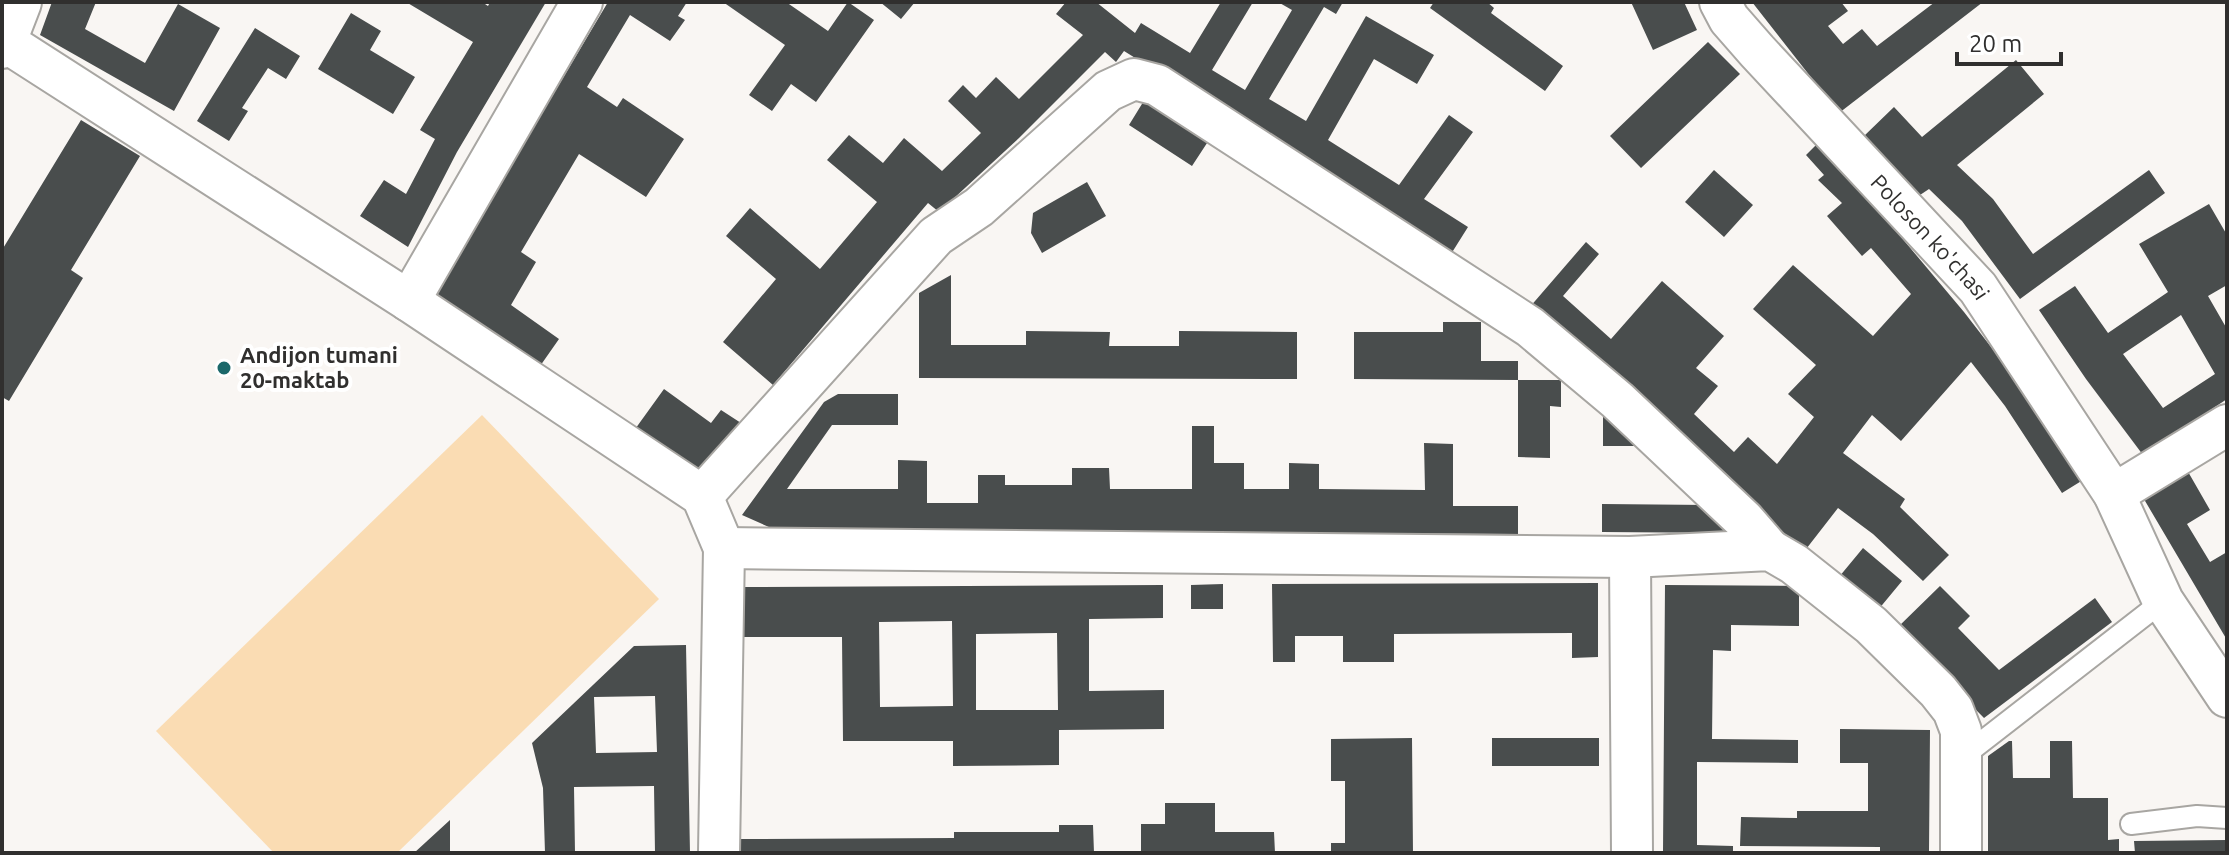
<svg xmlns="http://www.w3.org/2000/svg" width="2229" height="855" viewBox="0 0 2229 855" font-family="Ubuntu,sans-serif">
	<rect width="100%" height="100%" fill="#f9f6f3"/>
	<!-- green -->
	<path fill="#fadcb3" d="M482 415 659 599 397 853H274L156 731Z"/>
	<!-- building -->
	<path fill="#494d4d" fill-rule="evenodd" d="M52 2H96L85 29 145 63 178 4 220 28 174 111 40 35Z
		M406 2H482L488 6 490 2H546L457 152 408 247 360 216 384 180 406 194 435 139 420 130 473 42Z
		M608 2H687L678 16 685 20 670 41 630 15 587 87 617 107 623 98 684 139 646 197 579 154 521 252 536 262 511 305 559 339 538 369 434 295Z
		M723 2H786L828 31 848 2 874 20 816 102 791 84 772 111 749 95 785 45Z
		M880 2H915L901 19Z
		M1066 2H1096L1135 33 1141 23 1190 53 1221 2H1253L1212 70 1245 90 1292 10 1278 2H1343L1336 14 1324 7 1269 99 1306 121 1366 16 1434 55 1417 84 1374 59 1328 140 1399 185 1449 115 1473 132 1424 199 1468 227 1451 254 1124 51 1116 62 1105 52 1019 138 939 212 928 203 773 385 723 342 776 279 726 236 750 208 820 269 877 202 827 160 849 135 883 163 904 138 942 171 981 133 948 101 963 85 976 98 996 77 1019 99 1083 35 1056 14Z
		M1434 2H1487L1494 8 1491 13 1563 66 1545 91 1430 8Z
		M1631 2H1684L1697 30 1653 50Z
		M1752 2H1841L1848 11 1828 26 1843 44 1862 29 1877 46 1935 2H1983L1839 113Z
		M351 13 381 31 370 50 415 77 393 114 318 69Z
		M255 28 300 56 286 79 268 68 242 108 248 111 229 141 197 121Z
		M1708 42 1740 74 1641 168 1610 136Z
		M2016 60 2044 94 1957 165 1993 199 2033 254 2149 170 2165 193 2020 299 1962 221 1929 189 1920 195 1864 136 1894 107 1922 137Z
		M1145 99 1209 140 1192 166 1129 125Z
		M81 120 140 156 71 270 83 278 9 401 2 397V250Z
		M1816 145 1875 206 1964 312 2025 391 2083 480 2062 493 2005 406 1971 362 1901 441 1872 415 1843 453 1905 499 1900 507 1949 555 1923 581 1873 534 1838 508 1803 553 1529 308 1586 242 1599 254 1563 296 1611 339 1662 281 1724 336 1696 368 1718 386 1694 414 1734 452 1748 437 1777 464 1814 417 1788 394 1816 365 1753 309 1793 265 1873 336 1911 294 1871 248 1862 256 1827 216 1842 203 1818 180 1824 175 1806 155Z
		M1714 170 1753 205 1724 237 1685 202Z
		M1087 182 1106 216 1042 253 1031 233 1033 213Z
		M2209 204 2227 235V285L2208 296 2227 329V399L2143 455 2086 379 2039 310 2075 286 2108 333 2168 292 2139 244ZM2181 315 2215 374 2163 408 2123 354Z
		M951 275V345H1026V331L1110 332 1109 346H1179V331L1297 332V379L919 378V293Z
		M1443 322H1481V361H1518V380L1354 379V332H1443Z
		M1518 380H1561V407L1550 406V458L1518 457Z
		M664 389 711 423 721 410 741 423 701 481 633 432Z
		M838 394H898V425H832L787 489H898V460L927 461V503H978V475H1005V485H1072V468H1109L1110 489H1192V426H1214V463H1244V489H1289V463L1319 464V489L1425 490 1424 443 1453 444V506H1518V534L778 531 742 515 824 402Z
		M1603 410 1643 446H1603Z
		M2183 463 2210 510 2187 524 2210 562 2227 552V640L2138 489Z
		M1602 504 1708 505 1733 533 1602 532Z
		M1863 548 1902 581 1878 610 1839 577Z
		M1598 583V657L1572 658V633L1394 634V662H1343V636H1295V662H1273L1272 584Z
		M1223 584V609H1191V585Z
		M1163 585V618L1089 619V691L1164 690V729L1059 730V765L953 766V741H843L842 637H740L739 587ZM952 621 953 706 880 707 879 622ZM1057 633 1058 710H976V634Z
		M1665 585 1799 586V626L1731 625V651L1713 650 1712 739 1798 740V763L1697 762V845L1733 846V853H1663Z
		M1940 586 1970 616 1958 628 1999 670 2095 598 2112 622 1984 718 1896 629Z
		M686 645 690 853H655L654 786 574 787 575 853H545L543 788 532 743 634 646ZM655 696 657 752 596 753 594 697Z
		M1840 729 1930 730 1929 853H1880V847L1740 846 1741 817 1797 818V811H1868V763H1840Z
		M1412 738 1413 853H1331V843H1345V781H1331V739Z
		M1492 738H1599V766H1492Z
		M2009 741H2012L2013 778H2050V741H2072L2073 798H2108V840L2119 839V853H1988V756Z
		M1165 803H1215V832H1274L1275 853H1141V824H1165Z
		M450 820V853H414Z
		M1059 825H1093L1094 853H741V839L954 838V832H1059Z
		M2227 840V853H2135L2134 841Z"/>
	<g fill="none" stroke-linecap="round" stroke-linejoin="round">
		<!-- service casing -->
		<g stroke="#a8a6a2" stroke-width="24">
			<path id="service" d="M1961 758 2163 601
				M2131 824 2197 816 2227 818"/>
		</g>
		<!-- minor casing -->
		<g stroke="#a8a6a2" stroke-width="44">
			<g id="minor">
				<path id="s1" d="M1720 2 1729 19 1757 51 1978 288 2114 494 2163 601 2227 697"/>
				<path d="M4 41 409 301 702 496 724 548 719 853"/>
				<path d="M409 301 582 2"/>
				<path d="M2114 494 2227 425"/>
				<path d="M702 496 936 236 979 207 1108 91 1134 79 1157 85 1530 327 1617 400 1744 520 1770 550"/>
				<path d="M724 548 1630 557 1770 550 1794 564 1871 625 1938 691 1953 710 1961 731V853"/>
				<path d="M1630 557 1632 853"/>
			</g>
		</g>
		<!-- tertiary casing -->
		<g stroke="#a8a6a2" stroke-width="48">
			<path id="tertiary" d="M2 46 19 2"/>
		</g>
		<!-- service -->
		<use href="#service" stroke="#fff" stroke-width="20"/>
		<!-- minor -->
		<use href="#minor" stroke="#fff" stroke-width="40"/>
		<!-- tertiary -->
		<use href="#tertiary" stroke="#fff" stroke-width="44"/>
	</g>
	<!-- markers -->
	<circle fill="#1b686a" stroke="#fff" stroke-width="3" cx="224" cy="368" r="8"/>
	<g text-anchor="middle" stroke-width="8" stroke-linejoin="round" paint-order="stroke">
		<!-- street labels -->
		<g font-size="22" fill="#302f2e" stroke="#fff">
			<text dy="8" stroke="none"><textPath href="#s1" startOffset="316">Poloson ko'chasi</textPath></text>
		</g>
		<!-- poi labels -->
		<g font-size="22" font-weight="bold" fill="#302f2e" stroke="#fff" text-anchor="start">
			<text x="240" y="363">Andijon tumani<tspan x="240" dy="25">20-maktab</tspan></text>
		</g>
	</g>
	<!-- border -->
	<rect width="2229" height="855" fill="none" stroke="#302f2e" stroke-width="8"/>
	<!-- scale -->
	<path d="M1957 52v12h104v-12" fill="none" stroke="#302f2e" stroke-width="4"/>
	<text x="1969" y="52" font-size="24" fill="#302f2e" stroke="#ffffff" stroke-width="6" paint-order="stroke">20 m</text>
</svg>
